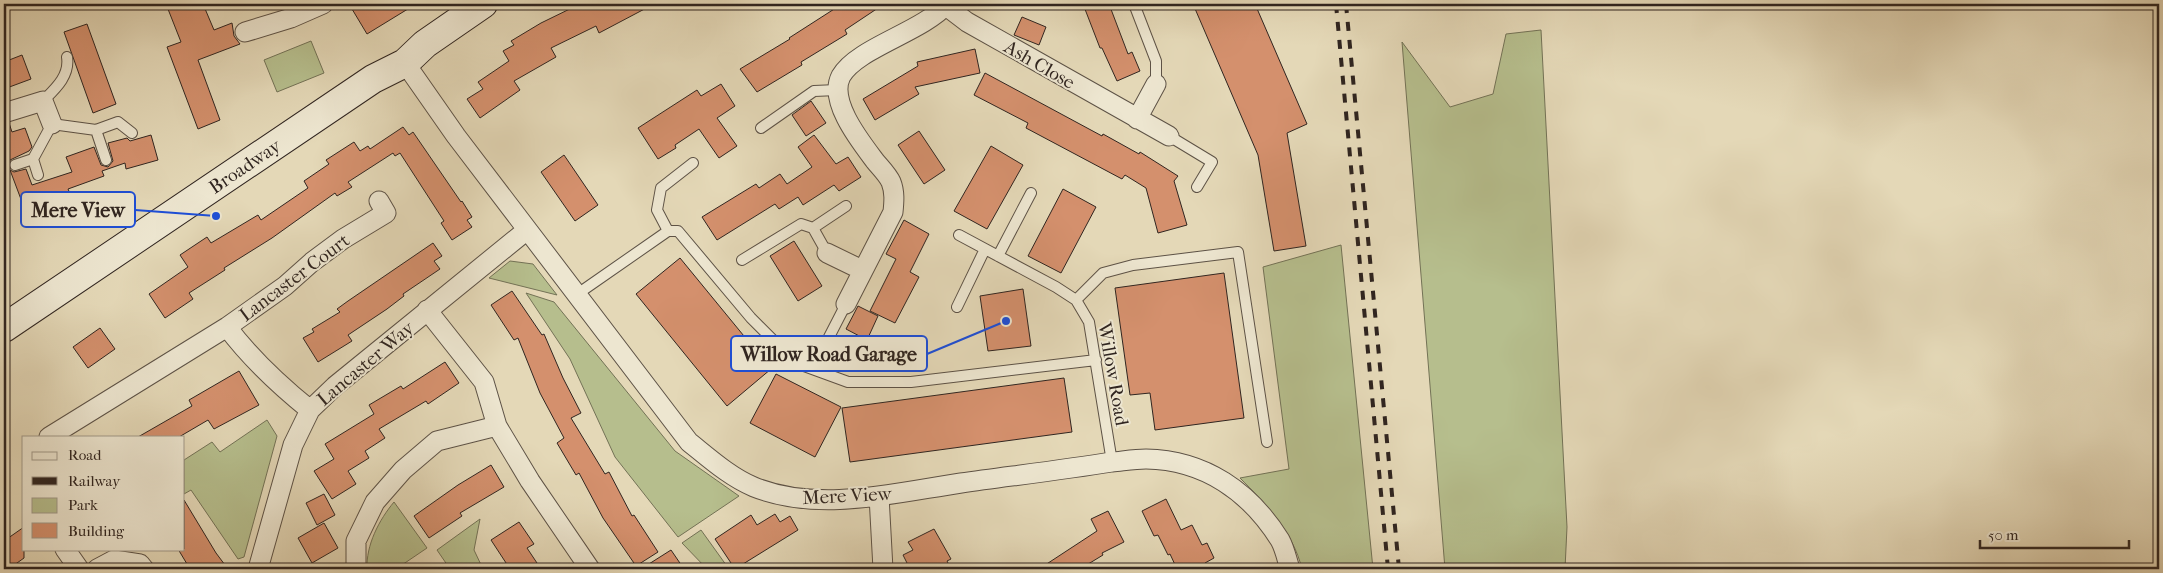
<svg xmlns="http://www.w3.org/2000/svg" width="2163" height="573" viewBox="0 0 2163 573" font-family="'IM FELL French Canon',serif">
	<rect width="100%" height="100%" fill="#e4d8b7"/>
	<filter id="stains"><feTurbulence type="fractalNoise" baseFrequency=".004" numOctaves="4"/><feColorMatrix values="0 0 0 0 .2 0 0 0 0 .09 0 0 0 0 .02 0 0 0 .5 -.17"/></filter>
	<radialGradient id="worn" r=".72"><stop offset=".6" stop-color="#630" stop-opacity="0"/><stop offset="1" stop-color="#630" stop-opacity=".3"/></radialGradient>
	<!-- green -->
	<path fill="#b6be8d" stroke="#737256" d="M1541 30 1567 527 1565 569H1445L1402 42 1450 107 1493 94 1506 34Z
		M311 41 324 73 277 92 264 60Z
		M1341 245 1373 569H1302C1293 532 1266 504 1240 478L1289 469 1263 267Z
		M510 261 533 264 557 295 489 278Z
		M526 293 554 302 675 451 739 496 678 537 615 457 570 359Z
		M267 420 277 436 244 557 238 559 191 490 184 494V460L212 442 220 452Z
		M394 502 427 548 396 569H367C366 545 379 520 394 502Z
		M480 519 474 550 483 569H450L437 550Z
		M701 530 729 569H707L682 543Z"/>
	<!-- building -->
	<path fill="#d4906d" stroke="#302520" d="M166 4H203L214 30 232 23 234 36 240 44 198 60 220 120 198 129 167 47 181 42Z
		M349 4H416L367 34Z
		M580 4H654L599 33 596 26 551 48 556 57 514 81 520 90 480 118 467 99 483 89 478 82 509 61 503 51 514 45 511 41 541 23Z
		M842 4H884L845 30 847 34 801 62 802 65 757 92 740 69 790 39 789 38Z
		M1083 4H1109L1128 54 1132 52 1140 71 1117 81 1102 48H1100Z
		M1193 4H1255L1307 124 1287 133 1306 246 1274 251 1258 155Z
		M1022 17 1046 27 1039 45 1014 35Z
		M87 24 116 104 93 113 64 32Z
		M975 49 980 73 915 87 919 94 875 120 863 99 918 66 917 62Z
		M22 55 31 79 4 89V62Z
		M985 73 1102 136 1103 134 1139 154 1140 152 1178 176 1174 181 1187 225 1158 233 1146 188 1125 175 1122 179 1026 128 1028 123 974 95Z
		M721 84 735 106 717 118 737 146 719 158 699 129 675 145 676 148 658 159 638 128 697 90 701 96Z
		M811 101 826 123 806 136 792 115Z
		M9 123 12 132 25 128 32 147 29 151 10 160 8 165 6 160 4 161V124Z
		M403 127 409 135 413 132 461 202 462 201 472 217 467 220 472 227 452 240 441 223 444 221 400 153 395 156 393 153 348 182 352 187 337 196 335 193 272 238 224 268 225 270 189 293 193 299 165 318 149 294 188 267 180 255 207 237 211 243 258 215 261 220 308 188 304 181 329 164 326 160 354 142 360 151 368 146 370 149Z
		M919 131 945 170 924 184 898 145Z
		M151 135 158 160 126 169 125 163 102 171 104 176 68 189 72 198 55 203 54 199 25 210 10 170 14 172 26 169 32 185 72 172 66 157 94 147 101 165 108 167 113 161 108 143 127 138 130 141Z
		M814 135 836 164 848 157 861 177 839 191 834 185 803 205 798 197 779 209 775 204 717 240 702 217 756 184 759 188 780 174 787 184 812 167 798 147Z
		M991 146 1023 165 987 229 954 211Z
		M564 155 598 205 575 221 541 172Z
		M1063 189 1096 207 1061 273 1028 256Z
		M904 220 929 234 910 272 919 277 895 323 870 311 896 259 886 254Z
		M794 241 822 286 798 301 770 256Z
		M433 243 442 256 434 261 440 269 403 294 404 296 387 309 348 335 352 341 318 362 303 338 314 332 312 329 340 312 337 309 348 301Z
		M680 258 771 369 727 406 636 294Z
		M1224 273 1244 418 1155 430 1150 393 1130 395 1115 288Z
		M1023 289 1031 346 988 351 980 296Z
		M512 291 542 335 544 334 563 378 581 413 571 418 605 474 609 472 632 516 634 515 658 552 636 566 603 518 579 473 576 475 557 443 564 438 540 393 518 338 514 340 491 305Z
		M858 306 878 316 867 340 846 329Z
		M100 328 115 349 88 368 73 347Z
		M445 362 459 383 428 404 426 401 379 429 385 438 365 451 369 458 348 471 356 484 332 499 314 471 334 459 325 444 374 414 369 405 401 386 403 389Z
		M239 371 259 405 214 429 208 420 179 437H138L192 406 189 400Z
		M776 374 841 407 815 457 750 423Z
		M1064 378 1072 432 850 462 842 408Z
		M491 465 504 487 460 513 462 516 429 538 414 516 458 485Z
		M324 494 335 515 317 525 306 503Z
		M1166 499 1181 530 1192 525 1202 545 1207 543 1214 558 1205 563 1209 569H1177L1170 554 1168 555 1158 535 1154 536 1142 511Z
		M184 500 216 553 228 569H190L178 549H184Z
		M1108 511 1124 542 1102 553 1103 555 1080 569H1039L1097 531 1091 519Z
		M775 514 780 522 790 516 798 530 735 569 715 539 751 515 757 525Z
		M519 522 534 544 527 548 537 563 527 569H510L491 540Z
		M324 523 338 548 312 563 298 538Z
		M24 527V558L10 568 4 559V541Z
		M934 529 951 559 947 561 951 569H910L903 555 913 550 908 542Z
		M671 550 684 569H641Z"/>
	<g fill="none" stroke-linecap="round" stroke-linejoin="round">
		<!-- service casing -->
		<g stroke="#5d5246" stroke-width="12">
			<path id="service" d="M1134 4 1156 61V84
				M43 101C55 89 70 76 67 57
				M761 128 814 91 837 90
				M96 130 118 122 132 133
				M1169 136 1212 162 1197 187
				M33 159 38 175
				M15 165 33 159 52 124 96 130 106 160
				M813 228 846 206
				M668 231 657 210 661 188 693 163
				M959 235 1056 287 1076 300 1089 322 1112 462
				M998 256 1031 193
				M742 260 801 224 813 228 827 253
				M576 295 668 231H678L751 318 796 363 848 382H911L1096 360
				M1076 300 1103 273 1133 265 1238 252 1267 442
				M957 307 985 249
				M828 339 846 304"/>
		</g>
		<!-- minor casing -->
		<g stroke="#5d5246" stroke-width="21">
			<path id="minor" d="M946 6 967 22 1169 136
				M245 32 291 18 323 4
				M405 63 456 136 689 442C709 458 730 477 754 487 819 513 894 493 961 483 1011 476 1062 470 1112 462 1123 461 1135 459 1146 459 1205 460 1250 492 1280 540 1285 549 1287 560 1290 569
				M4 113 43 101 52 124
				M1137 119 1156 84
				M827 253 862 270
				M846 304 893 212C894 202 895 192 891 182 888 175 880 167 875 161 860 141 828 101 841 76 857 48 922 32 947 4
				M427 310 484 382 497 426 530 481 590 569
				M227 327C251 359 279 385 310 410
				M49 437 227 327 285 286 312 262 343 239 386 213 379 201
				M879 496 883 569
				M65 549 79 569
				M97 569 114 560 140 564 144 569
				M258 569 293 445 310 410 335 386 527 230
				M356 569V541L375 502 403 470 437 441 497 426"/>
		</g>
		<!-- secondary casing -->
		<g stroke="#302520" stroke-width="30">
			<g id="secondary">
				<path id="s1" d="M4 328 373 79 405 63 425 44 483 4"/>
			</g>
		</g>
		<!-- service -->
		<use href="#service" stroke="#ede6d0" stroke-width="10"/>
		<!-- minor -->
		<use href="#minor" stroke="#ede6d0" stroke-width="19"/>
		<!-- secondary -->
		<use href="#secondary" stroke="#ede6d0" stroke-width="28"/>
		<!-- rail -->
		<path stroke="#302520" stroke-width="4" stroke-dasharray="9 9" stroke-linecap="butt" d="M1336 4 1388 569
			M1346 4 1399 569"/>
	</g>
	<g text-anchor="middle" stroke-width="4" stroke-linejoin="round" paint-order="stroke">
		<!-- street labels -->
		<g font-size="19" fill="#302520" stroke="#ede6d0">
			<text transform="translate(1040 64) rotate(30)" y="7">Ash Close</text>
			<text dy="7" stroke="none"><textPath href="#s1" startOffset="290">Broadway</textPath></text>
			<text transform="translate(294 277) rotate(-37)" y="7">Lancaster Court</text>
			<text transform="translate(365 363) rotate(-40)" y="7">Lancaster Way</text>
			<text transform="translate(1114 374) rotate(80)" y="7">Willow Road</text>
			<text transform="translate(847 495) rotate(-3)" y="7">Mere View</text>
		</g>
	</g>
	<!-- callouts -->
	<path fill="none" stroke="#1d4ed8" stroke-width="2" d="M216 216L135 210M1006 321L927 354"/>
	<g fill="#1d4ed8" stroke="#ede6d0" stroke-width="2">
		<circle cx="216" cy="216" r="5"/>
		<circle cx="1006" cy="321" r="5"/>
	</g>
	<g fill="#ede6d0" stroke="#1d4ed8" stroke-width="2">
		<rect x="21" y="192" width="114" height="35" rx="5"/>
		<rect x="731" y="336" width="196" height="35" rx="5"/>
	</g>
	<g font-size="20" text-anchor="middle" font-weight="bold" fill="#302520">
		<text x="78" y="217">Mere View</text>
		<text x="829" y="361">Willow Road Garage</text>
	</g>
	<!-- margin -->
	<rect width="2163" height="573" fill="none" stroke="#e4d8b7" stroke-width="20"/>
	<rect x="5" y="5" width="2153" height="563" fill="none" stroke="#302520" stroke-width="2.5"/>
	<rect x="10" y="10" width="2143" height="553" fill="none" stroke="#302520"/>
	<!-- legend -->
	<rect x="22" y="436" width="162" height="115" fill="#ede6d0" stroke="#a1998a"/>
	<rect x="32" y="452" width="25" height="8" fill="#ede6d0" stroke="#a1998a"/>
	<text x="68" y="460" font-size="15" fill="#302520">Road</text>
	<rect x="32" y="477" width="25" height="8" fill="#302520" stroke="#a1998a"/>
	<text x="68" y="486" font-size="15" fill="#302520">Railway</text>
	<rect x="32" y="498" width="25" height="15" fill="#b6be8d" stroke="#a1998a"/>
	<text x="68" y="510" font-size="15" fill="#302520">Park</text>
	<rect x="32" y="523" width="25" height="15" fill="#d4906d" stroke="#a1998a"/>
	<text x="68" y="536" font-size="15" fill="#302520">Building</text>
	<!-- scale -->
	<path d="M1980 540v8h149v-8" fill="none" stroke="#302520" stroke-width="2.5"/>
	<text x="1988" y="540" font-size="15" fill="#302520" stroke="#ede6d0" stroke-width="4" paint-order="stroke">50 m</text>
	<rect width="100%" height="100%" filter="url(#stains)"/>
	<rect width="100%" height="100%" fill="url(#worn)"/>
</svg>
